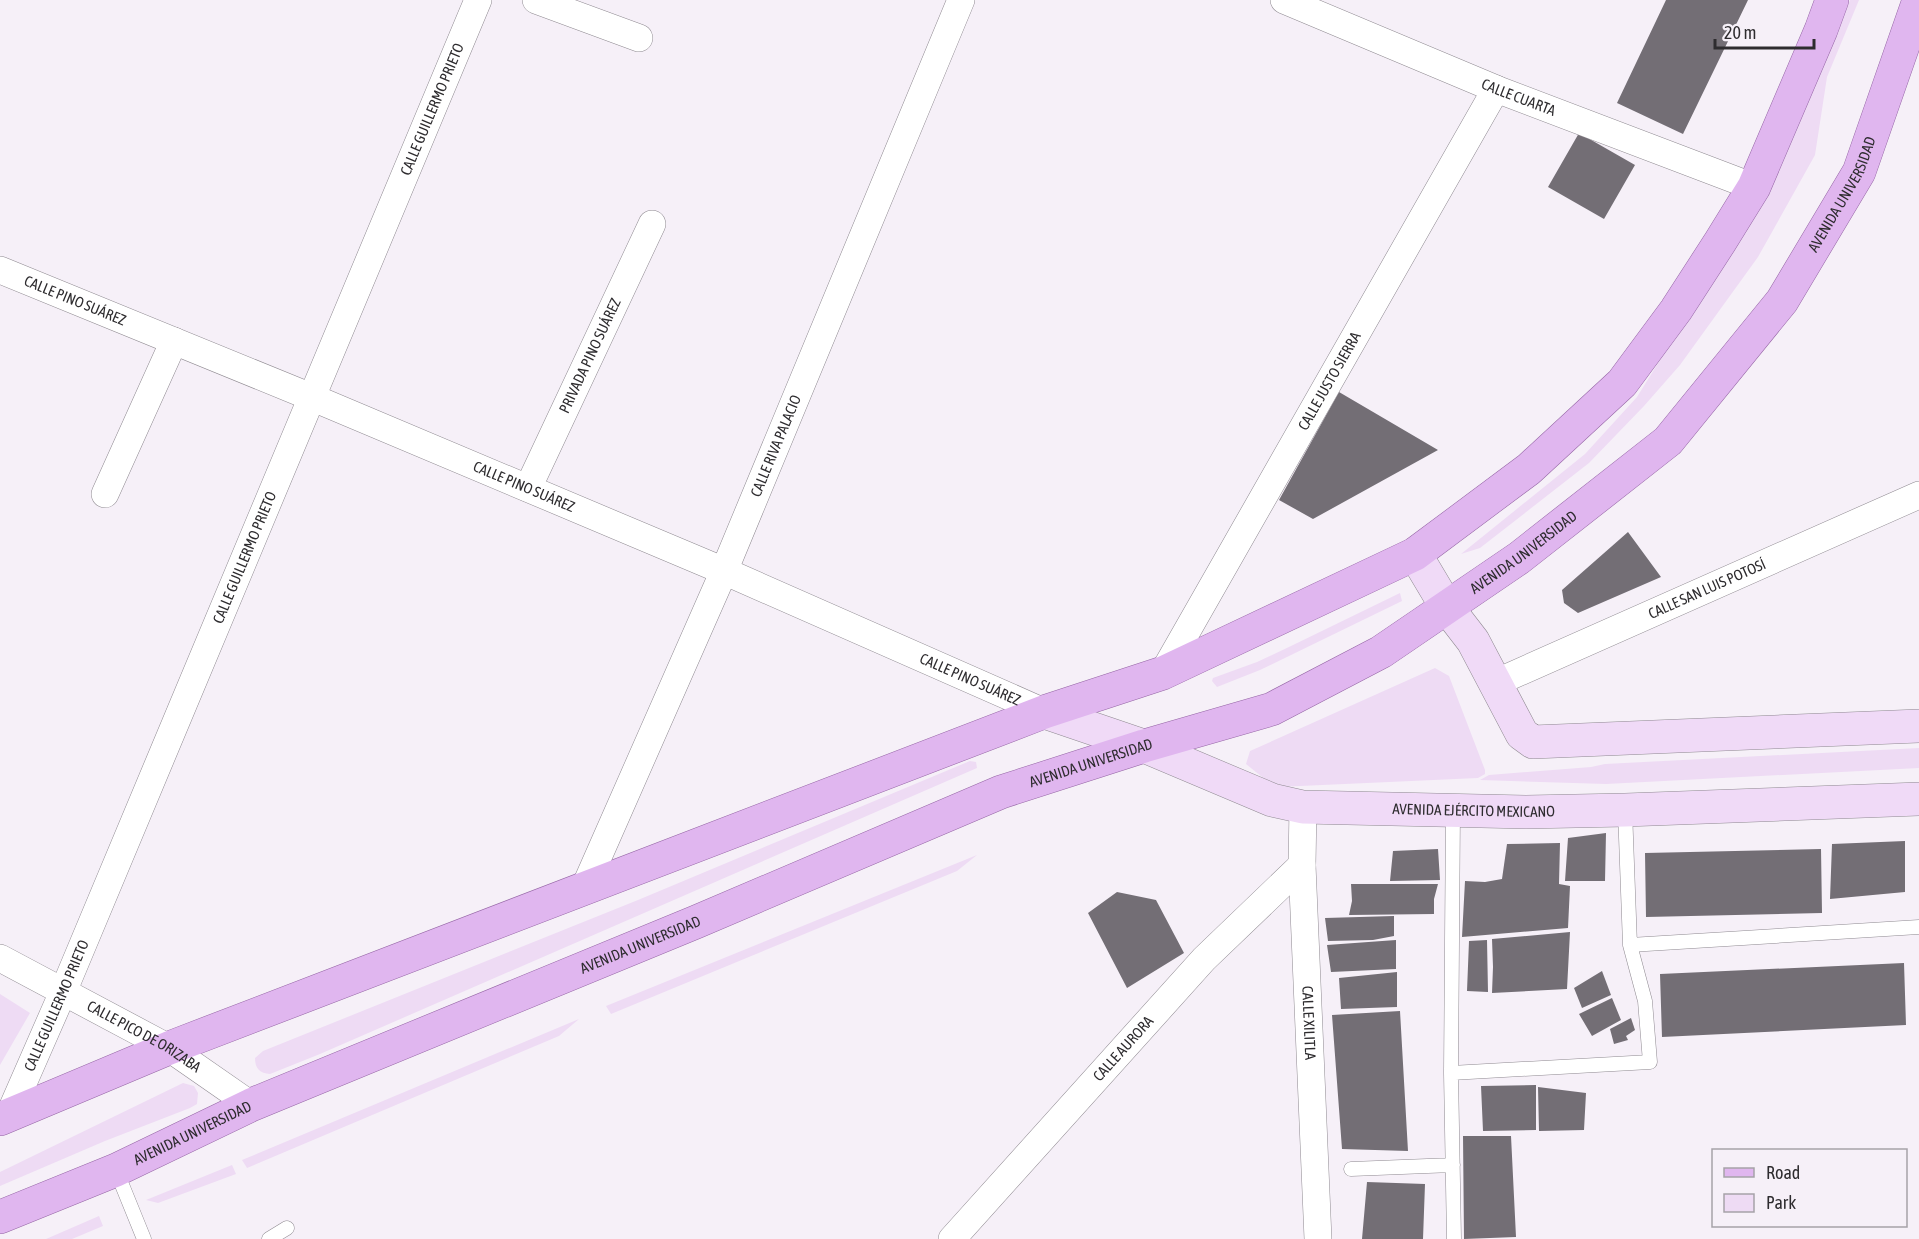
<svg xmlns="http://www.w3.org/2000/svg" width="1919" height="1239" viewBox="0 0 1919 1239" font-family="'Asap Condensed',sans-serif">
	<rect width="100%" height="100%" fill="#f6f0f8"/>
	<!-- green -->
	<path fill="#eedbf4" d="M1850 0H1859L1827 77 1815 155 1758 257 1680 365 1644 406 1589 463 1480 548 1461 554 1585 454 1637 397 1782 164Z
		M1400 593 1402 601 1260 670 1217 687 1212 681 1213 678 1257 662 1291 646Z
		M1435 668 1449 676 1485 770V774L1478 778 1278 787 1272 785 1246 764 1250 751Z
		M1919 748V768L1606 784 1480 780 1489 775 1591 767 1605 764Z
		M970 761 976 762 977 768 320 1054 270 1074C260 1073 255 1069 255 1058L263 1051 638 900Z
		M977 855 957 871 611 1014 606 1006Z
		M0 994 30 1013 0 1065Z
		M579 1019 559 1036 247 1168 242 1160Z
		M183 1083 194 1086 198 1093 197 1104 190 1108 105 1141 0 1186V1172Z
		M232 1165 236 1174 158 1203 146 1200Z
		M99 1216 103 1226 72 1239H46Z"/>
	<!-- building -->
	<path fill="#736e75" d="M1666 0H1748L1683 134 1617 103Z
		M1579 133 1635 165 1604 219 1548 187Z
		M1339 392 1438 450 1313 519 1279 500Z
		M1628 532 1661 577 1578 613 1564 603 1562 590Z
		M1606 833 1605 881H1565L1568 838Z
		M1905 841V892L1830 899 1832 844Z
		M1560 843 1559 884 1570 886 1568 928 1462 937 1465 881 1485 882 1502 879 1507 844Z
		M1438 849 1440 880 1390 881 1393 851Z
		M1821 849 1822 913 1646 917 1645 853Z
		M1351 884H1438L1434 899V914L1349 915 1352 901Z
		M1117 892 1156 900 1184 953 1127 988 1088 913Z
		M1394 916V936L1373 940 1328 941 1325 918Z
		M1570 932 1567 989 1492 993 1493 967 1492 939Z
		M1396 940V969L1331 972 1327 945Z
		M1487 940 1488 992 1467 991 1469 941Z
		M1904 963 1906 1025 1662 1037 1660 974Z
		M1602 971 1611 995 1582 1008 1574 988Z
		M1397 972V1007L1341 1009 1339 978Z
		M1612 998 1621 1020 1592 1036 1579 1014Z
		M1400 1011 1408 1151 1342 1149 1332 1015Z
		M1631 1018 1635 1030 1626 1036 1628 1040 1614 1044 1610 1029Z
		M1536 1085V1130L1483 1131 1481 1086Z
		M1538 1087 1586 1093 1584 1130 1539 1131Z
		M1463 1136H1511L1516 1237 1464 1239Z
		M1367 1182 1425 1184 1423 1239H1362Z"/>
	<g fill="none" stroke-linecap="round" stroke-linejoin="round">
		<!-- service casing -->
		<g stroke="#8f8a91" stroke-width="15">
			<path id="service" d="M1625 810 1630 945 1919 927
				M1451 1073 1453 810
				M1351 1169 1453 1165
				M116 1170 144 1239
				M269 1239 287 1228
				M1454 1239 1451 1073 1650 1062 1645 1001 1630 945"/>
		</g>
		<!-- minor casing -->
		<g stroke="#8f8a91" stroke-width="28">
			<g id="minor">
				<path d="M536 0 639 38"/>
				<path id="s1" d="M1284 0 1496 89 1754 187"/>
				<path id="s2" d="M0 270 311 397 724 571 1044 712"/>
				<path id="s3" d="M528 488 652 224"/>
				<path d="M105 494 174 341"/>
				<path id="s4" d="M1163 673 1496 89"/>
				<path id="s5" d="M1495 683 1919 495"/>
				<path id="s6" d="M1303 807 1302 865 1318 1239"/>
				<path id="s7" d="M584 889 724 571 961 0"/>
				<path id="s8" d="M0 958 169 1048 251 1105"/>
				<path id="s9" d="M10 1113 63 992 478 0"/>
				<path id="s10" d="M952 1239 1204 959 1302 865"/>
			</g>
		</g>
		<!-- secondary casing -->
		<g stroke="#8f8a91" stroke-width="34">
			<g id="secondary">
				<path d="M1415 554 1446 606 1473 641 1522 734 1533 742 1919 726"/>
				<path id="s11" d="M1044 712 1144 746 1272 800 1303 807 1526 812 1625 810 1919 799"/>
			</g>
		</g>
		<!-- primary casing -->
		<g stroke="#9566a5" stroke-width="34">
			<g id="primary">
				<path d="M0 1119 169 1048 1044 712 1163 673 1415 554 1529 469 1622 383 1676 310 1720 242 1754 187 1821 30 1832 0"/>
				<path id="s12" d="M0 1217 116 1170 251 1105 696 922 1001 792 1144 746 1272 709 1381 652 1519 558 1668 441 1782 301 1859 172 1919 0"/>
			</g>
		</g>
		<!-- service -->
		<use href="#service" stroke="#fff" stroke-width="14"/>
		<!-- minor -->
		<use href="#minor" stroke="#fff" stroke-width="27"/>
		<!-- secondary -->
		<use href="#secondary" stroke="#f0daf7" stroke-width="33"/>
		<!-- primary -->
		<use href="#primary" stroke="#e0b6ef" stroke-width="33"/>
	</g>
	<g text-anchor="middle" stroke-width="6" stroke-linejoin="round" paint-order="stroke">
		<!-- street labels -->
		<g font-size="15" fill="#2e2c2f" stroke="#f6f0f8">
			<text dy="5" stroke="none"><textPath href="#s1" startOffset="254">CALLE CUARTA</textPath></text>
			<text dy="5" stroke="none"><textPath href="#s9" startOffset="1089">CALLE GUILLERMO PRIETO</textPath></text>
			<text dy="5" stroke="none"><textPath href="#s12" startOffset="2154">AVENIDA UNIVERSIDAD</textPath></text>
			<text dy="5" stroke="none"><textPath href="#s2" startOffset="81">CALLE PINO SUÁREZ</textPath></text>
			<text dy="5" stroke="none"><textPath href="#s3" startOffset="146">PRIVADA PINO SUÁREZ</textPath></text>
			<text dy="5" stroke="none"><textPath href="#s4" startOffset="336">CALLE JUSTO SIERRA</textPath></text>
			<text dy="5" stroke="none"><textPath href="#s7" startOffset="483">CALLE RIVA PALACIO</textPath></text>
			<text dy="5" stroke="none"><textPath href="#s2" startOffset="567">CALLE PINO SUÁREZ</textPath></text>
			<text dy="5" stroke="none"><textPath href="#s12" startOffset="1668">AVENIDA UNIVERSIDAD</textPath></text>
			<text dy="5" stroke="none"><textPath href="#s9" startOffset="603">CALLE GUILLERMO PRIETO</textPath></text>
			<text dy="5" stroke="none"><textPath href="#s5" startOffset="232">CALLE SAN LUIS POTOSÍ</textPath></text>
			<text dy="5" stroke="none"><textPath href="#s2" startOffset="1053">CALLE PINO SUÁREZ</textPath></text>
			<text dy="5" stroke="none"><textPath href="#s12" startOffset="1182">AVENIDA UNIVERSIDAD</textPath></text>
			<text dy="5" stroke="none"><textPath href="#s11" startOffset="447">AVENIDA EJÉRCITO MEXICANO</textPath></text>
			<text dy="5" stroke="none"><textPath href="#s12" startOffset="696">AVENIDA UNIVERSIDAD</textPath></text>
			<text dy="5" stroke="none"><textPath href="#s9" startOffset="117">CALLE GUILLERMO PRIETO</textPath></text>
			<text dy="5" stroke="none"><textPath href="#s6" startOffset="216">CALLE XILITLA</textPath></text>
			<text dy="5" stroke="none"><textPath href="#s8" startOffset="164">CALLE PICO DE ORIZABA</textPath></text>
			<text dy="5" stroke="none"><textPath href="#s10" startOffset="256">CALLE AURORA</textPath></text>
			<text dy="5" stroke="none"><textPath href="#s12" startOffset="210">AVENIDA UNIVERSIDAD</textPath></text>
		</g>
	</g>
	<!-- legend -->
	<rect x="1712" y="1149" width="195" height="78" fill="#f6f0f8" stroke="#a6a2a8" stroke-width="1.5"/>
	<rect x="1724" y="1168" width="30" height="9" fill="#e0b6ef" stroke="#a6a2a8" stroke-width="1.5"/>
	<text x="1766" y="1179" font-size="18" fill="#2e2c2f">Road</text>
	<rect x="1724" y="1194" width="30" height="18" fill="#eedbf4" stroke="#a6a2a8" stroke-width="1.5"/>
	<text x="1766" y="1209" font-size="18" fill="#2e2c2f">Park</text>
	<!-- scale -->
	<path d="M1715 39v9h99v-9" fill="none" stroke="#2e2c2f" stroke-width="3"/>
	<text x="1724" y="39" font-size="18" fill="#2e2c2f" stroke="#f6f0f8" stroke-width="4.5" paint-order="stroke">20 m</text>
</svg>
